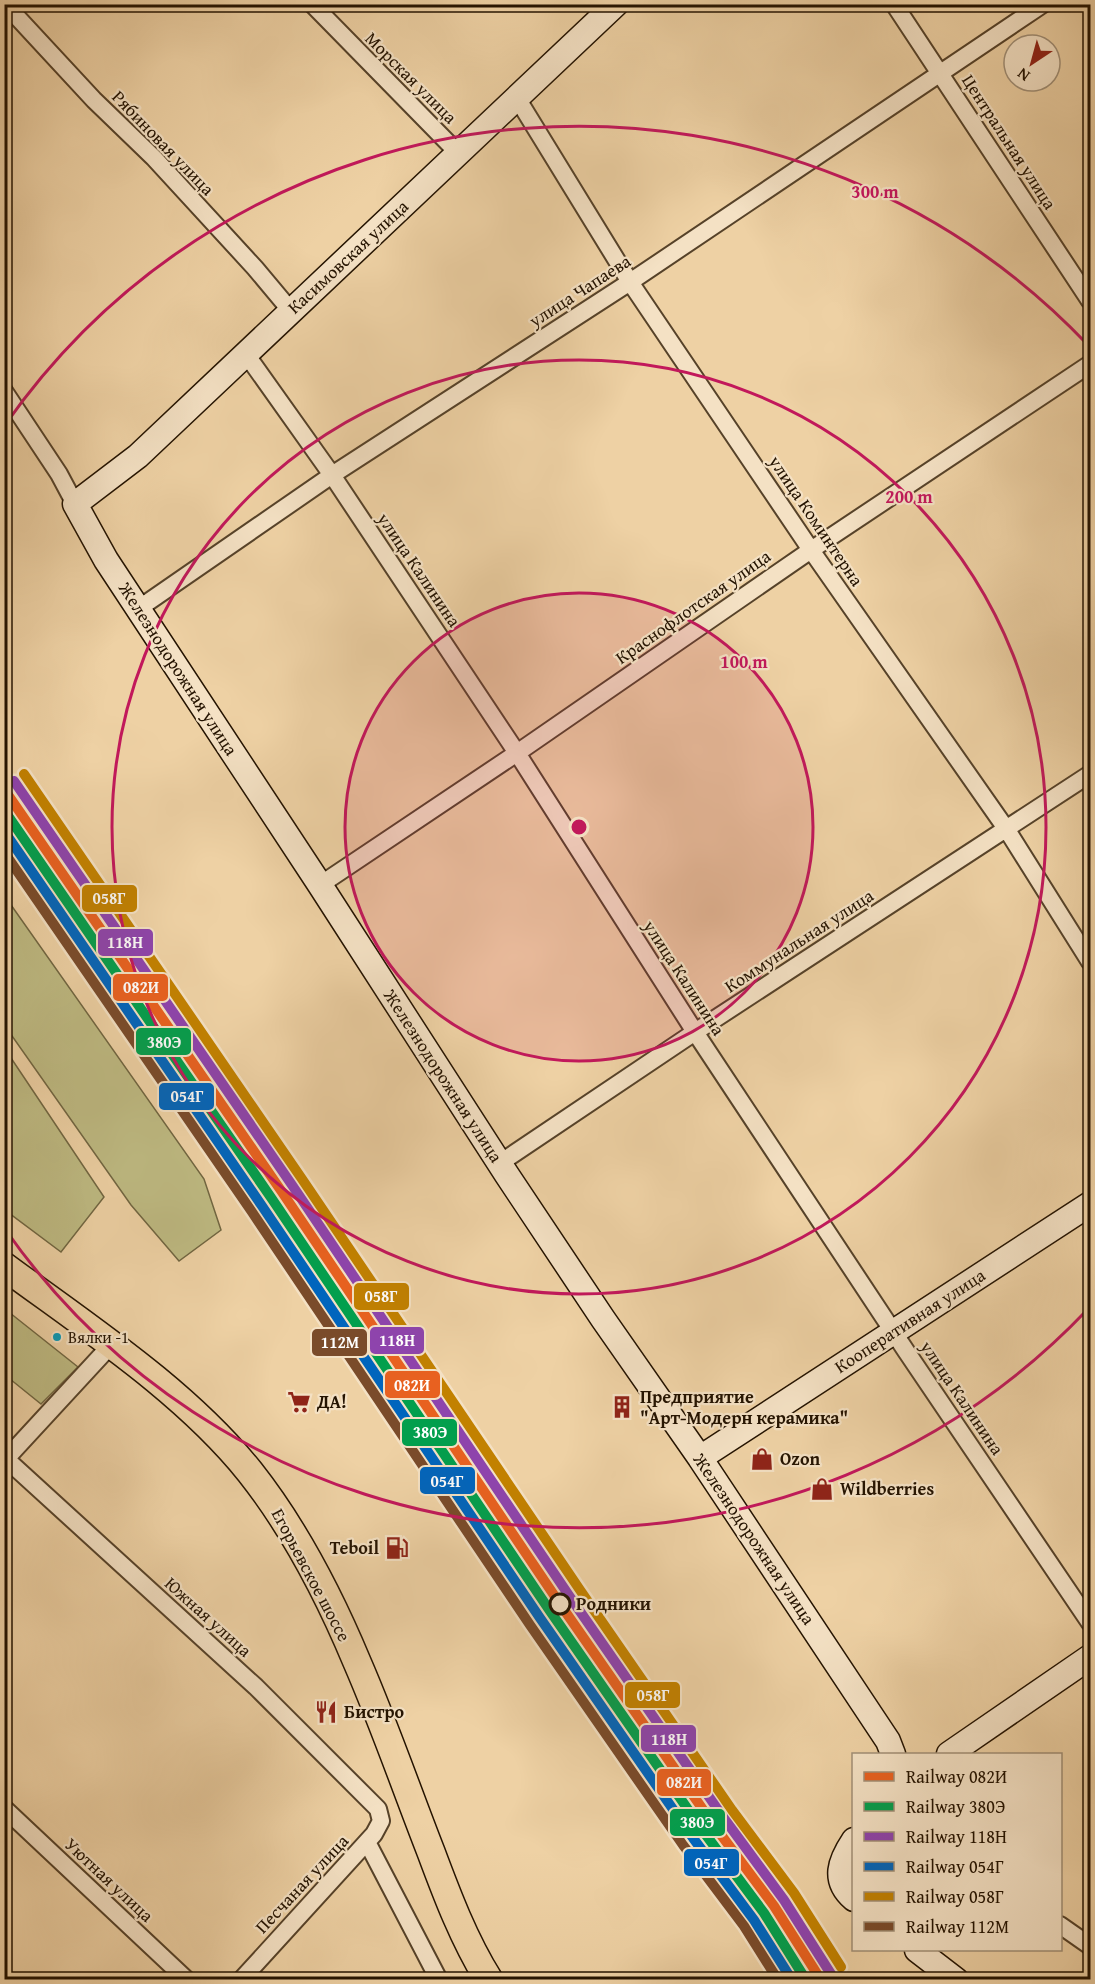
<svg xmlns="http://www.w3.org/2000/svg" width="1095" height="1984" viewBox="0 0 1095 1984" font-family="'Gentium Book Plus',serif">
	<rect width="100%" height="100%" fill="#eed1a4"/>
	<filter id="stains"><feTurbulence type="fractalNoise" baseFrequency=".00333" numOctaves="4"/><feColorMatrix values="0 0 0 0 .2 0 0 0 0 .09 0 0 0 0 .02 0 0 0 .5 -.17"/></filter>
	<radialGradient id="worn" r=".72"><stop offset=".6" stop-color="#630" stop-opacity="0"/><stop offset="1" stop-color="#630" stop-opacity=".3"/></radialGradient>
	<!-- green -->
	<path fill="#beba82" stroke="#716641" stroke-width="1.5" d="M4 895 204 1179 221 1230 179 1261 131 1205 5 1026Z
		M5 1049 104 1197 61 1252 5 1210Z
		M5 1309 78 1367 41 1404 5 1375Z"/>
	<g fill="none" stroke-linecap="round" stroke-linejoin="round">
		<!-- street casing -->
		<g stroke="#564229" stroke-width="20">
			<path id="street" d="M5 4 94 100 154 158 255 268 291 311
				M312 4 458 153
				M894 4 1090 301
				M517 98 630 282 811 550 1007 830 1090 962
				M246 354 332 475 517 753 695 1032 906 1351 1090 1623
				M4 391 59 474 75 504
				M138 609 332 475 630 282 1043 4
				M320 885 517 753 811 550 1090 364
				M500 1163 695 1032 1090 774
				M6 1459 256 1687 378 1809 381 1821 374 1834 241 1980
				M4 1461 111 1345
				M4 1808 187 1980
				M367 1842 439 1980
				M1060 1925 1090 1946"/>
		</g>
		<!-- secondary casing -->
		<g stroke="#241300" stroke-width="27">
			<path id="secondary" d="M616 4 138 456 75 504 106 560 320 885 507 1175 603 1319 700 1458 888 1741 893 1754
				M700 1458 1090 1204
				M949 1754 1090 1657
				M854 1840C840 1861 832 1880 854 1899
				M917 1950 956 1980"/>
		</g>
		<!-- primary casing -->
		<g stroke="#241300" stroke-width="30">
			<path id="primary" d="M4 1266C88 1328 185 1391 250 1472 295 1529 329 1595 357 1662 384 1724 406 1788 431 1852 447 1895 464 1940 489 1980"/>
		</g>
		<!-- street -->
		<use href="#street" stroke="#f4e1c4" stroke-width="16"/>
		<!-- secondary -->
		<use href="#secondary" stroke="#f4e1c4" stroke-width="24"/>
		<!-- primary -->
		<use href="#primary" stroke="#eed1a4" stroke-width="27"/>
		<!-- rail-1 casing -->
		<g stroke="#f4e1c4" stroke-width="15">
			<path id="rail-1" d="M4 789 282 1192 560 1604 713 1824 774 1906 821 1980"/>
		</g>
		<!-- rail-2 casing -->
		<g stroke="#f4e1c4" stroke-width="15">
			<path id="rail-2" d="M4 810 272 1199 550 1611 703 1831 764 1913 806 1980"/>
		</g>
		<!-- rail-3 casing -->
		<g stroke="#f4e1c4" stroke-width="15">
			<path id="rail-3" d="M14 781 292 1185 570 1597 723 1817 784 1900 831 1974"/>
		</g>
		<!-- rail-4 casing -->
		<g stroke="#f4e1c4" stroke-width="15">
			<path id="rail-4" d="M4 831 262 1206 540 1618 693 1838 754 1920 792 1980"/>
		</g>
		<!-- rail-5 casing -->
		<g stroke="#f4e1c4" stroke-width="15">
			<path id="rail-5" d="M24 774 302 1179 580 1590 732 1810 794 1893 841 1967"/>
		</g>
		<!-- rail-6 casing -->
		<g stroke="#f4e1c4" stroke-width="15">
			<path id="rail-6" d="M4 852 252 1212 530 1625 683 1845 744 1926 778 1980"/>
		</g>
		<!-- rail-1 -->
		<use href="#rail-1" stroke="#e86120" stroke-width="10"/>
		<!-- rail-2 -->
		<use href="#rail-2" stroke="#029f4d" stroke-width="10"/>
		<!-- rail-3 -->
		<use href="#rail-3" stroke="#8e44ad" stroke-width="10"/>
		<!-- rail-4 -->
		<use href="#rail-4" stroke="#0065bd" stroke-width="10"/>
		<!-- rail-5 -->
		<use href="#rail-5" stroke="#c28100" stroke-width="10"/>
		<!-- rail-6 -->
		<use href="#rail-6" stroke="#7a4b2a" stroke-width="10"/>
	</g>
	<!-- distance rings -->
	<circle cx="579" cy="827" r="234" fill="#c2185b" fill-opacity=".12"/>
	<g fill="none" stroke="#c2185b" stroke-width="3">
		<circle cx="579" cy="827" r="234"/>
		<circle cx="579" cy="827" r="467"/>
		<path d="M1087 1310A701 701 0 0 1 5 1229M5 425A701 701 0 0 1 1087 344"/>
	</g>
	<!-- icons -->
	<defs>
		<g id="supermarket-bare" transform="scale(1.8)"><path d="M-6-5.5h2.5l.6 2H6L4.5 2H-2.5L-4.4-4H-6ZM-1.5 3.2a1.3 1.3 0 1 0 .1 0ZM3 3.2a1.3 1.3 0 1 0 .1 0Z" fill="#8f2418" stroke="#f4e1c4" stroke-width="2.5" paint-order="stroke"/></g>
		<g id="building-bare" transform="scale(1.8)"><path d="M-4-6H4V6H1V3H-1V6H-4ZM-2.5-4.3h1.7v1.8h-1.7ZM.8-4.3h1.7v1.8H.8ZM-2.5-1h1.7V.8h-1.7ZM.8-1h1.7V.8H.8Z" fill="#8f2418" stroke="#f4e1c4" stroke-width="2.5" paint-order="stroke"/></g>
		<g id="shop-bare" transform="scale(1.8)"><path d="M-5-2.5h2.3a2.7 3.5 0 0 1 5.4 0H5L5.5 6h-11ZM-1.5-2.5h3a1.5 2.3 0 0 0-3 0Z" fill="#8f2418" stroke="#f4e1c4" stroke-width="2.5" paint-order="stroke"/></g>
		<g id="fuel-bare" transform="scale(1.8)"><path d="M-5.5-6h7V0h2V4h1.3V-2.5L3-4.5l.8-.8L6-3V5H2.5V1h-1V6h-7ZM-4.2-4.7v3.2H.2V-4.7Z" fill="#8f2418" stroke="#f4e1c4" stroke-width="2.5" paint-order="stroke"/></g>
		<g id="restaurant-bare" transform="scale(1.8)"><path d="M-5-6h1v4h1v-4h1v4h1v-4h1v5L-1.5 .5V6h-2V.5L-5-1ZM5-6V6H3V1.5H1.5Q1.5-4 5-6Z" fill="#8f2418" stroke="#f4e1c4" stroke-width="2.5" paint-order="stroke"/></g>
	</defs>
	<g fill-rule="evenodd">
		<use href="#supermarket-bare" x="299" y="1402"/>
		<use href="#building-bare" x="622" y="1407"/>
		<use href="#shop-bare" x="762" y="1459"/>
		<use href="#shop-bare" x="822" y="1489"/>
		<use href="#fuel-bare" x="397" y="1548"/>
		<use href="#restaurant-bare" x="326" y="1712"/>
	</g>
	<!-- markers -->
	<circle fill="#049ab9" stroke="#f4e1c4" stroke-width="2" cx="57" cy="1337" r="5"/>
	<circle fill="#f4e1c4" stroke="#241300" stroke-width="3" cx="560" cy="1604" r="10"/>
	<g text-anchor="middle" stroke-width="4.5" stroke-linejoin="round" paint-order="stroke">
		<!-- bus labels -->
		<g font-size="16" fill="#241300" stroke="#f4e1c4" text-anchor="start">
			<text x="68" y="1343">Вялки -1</text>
		</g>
		<!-- street labels -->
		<g font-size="18" fill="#241300" stroke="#f4e1c4">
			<text transform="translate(411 78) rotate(45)" y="6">Морская улица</text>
			<text transform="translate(1009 142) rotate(57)" y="6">Центральная улица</text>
			<text transform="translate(163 143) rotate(46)" y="6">Рябиновая улица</text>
			<text transform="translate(348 257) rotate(-43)" y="6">Касимовская улица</text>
			<text transform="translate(580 291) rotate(-33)" y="6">улица Чапаева</text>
			<text transform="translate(816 521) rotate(56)" y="6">улица Коминтерна</text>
			<text transform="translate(419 570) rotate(56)" y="6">улица Калинина</text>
			<text transform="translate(693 607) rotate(-35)" y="6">Краснофлотская улица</text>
			<text transform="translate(178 669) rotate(57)" y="6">Железнодорожная улица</text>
			<text transform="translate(799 941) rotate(-33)" y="6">Коммунальная улица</text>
			<text transform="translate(684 978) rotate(57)" y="6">улица Калинина</text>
			<text transform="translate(443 1076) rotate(57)" y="6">Железнодорожная улица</text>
			<text transform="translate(910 1321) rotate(-33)" y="6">Кооперативная улица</text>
			<text transform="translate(962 1398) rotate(56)" y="6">улица Калинина</text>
			<text transform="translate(754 1539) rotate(56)" y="6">Железнодорожная улица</text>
			<text transform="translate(311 1575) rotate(62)" y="6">Егорьевское шоссе</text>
			<text transform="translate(208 1617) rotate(42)" y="6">Южная улица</text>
			<text transform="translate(109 1880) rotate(43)" y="6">Уютная улица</text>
			<text transform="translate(302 1884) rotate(-47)" y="6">Песчаная улица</text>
		</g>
		<!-- poi labels -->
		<g font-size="18" font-weight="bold" fill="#241300" stroke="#f4e1c4" text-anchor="start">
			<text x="640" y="1403">Предприятие<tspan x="640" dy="21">"Арт-Модерн керамика"</tspan></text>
			<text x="317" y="1408">ДА!</text>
			<text x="780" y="1465">Ozon</text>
			<text x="840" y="1495">Wildberries</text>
			<text x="379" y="1554" text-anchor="end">Teboil</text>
			<text x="344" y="1718">Бистро</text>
		</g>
		<!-- stop labels -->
		<g font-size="18" font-weight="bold" fill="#241300" stroke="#f4e1c4" text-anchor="start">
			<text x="576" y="1610">Родники</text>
		</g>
	</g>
	<circle cx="579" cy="827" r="9" fill="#c2185b" stroke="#f4e1c4" stroke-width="3"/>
	<g font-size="18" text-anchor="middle" font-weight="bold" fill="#c2185b" stroke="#f4e1c4" stroke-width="4.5" stroke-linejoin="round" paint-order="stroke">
		<text x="875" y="198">300 m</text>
		<text x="909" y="503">200 m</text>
		<text x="744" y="668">100 m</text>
	</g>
	<g stroke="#f4e1c4" stroke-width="2">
		<rect x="81" y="884" width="57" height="29" rx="6" fill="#c28100"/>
		<rect x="97" y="928" width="57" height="29" rx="6" fill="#8e44ad"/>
		<rect x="112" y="973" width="57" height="29" rx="6" fill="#e86120"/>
		<rect x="135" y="1027" width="57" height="29" rx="6" fill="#029f4d"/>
		<rect x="158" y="1082" width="57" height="29" rx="6" fill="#0065bd"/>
		<rect x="353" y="1282" width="57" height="29" rx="6" fill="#c28100"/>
		<rect x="369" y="1326" width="56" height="29" rx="6" fill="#8e44ad"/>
		<rect x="311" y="1328" width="57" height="29" rx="6" fill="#7a4b2a"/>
		<rect x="384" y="1370" width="57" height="29" rx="6" fill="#e86120"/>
		<rect x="401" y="1418" width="57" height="29" rx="6" fill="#029f4d"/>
		<rect x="419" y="1466" width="57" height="29" rx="6" fill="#0065bd"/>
		<rect x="624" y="1681" width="57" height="28" rx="6" fill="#c28100"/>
		<rect x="640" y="1724" width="57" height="29" rx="6" fill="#8e44ad"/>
		<rect x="656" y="1768" width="56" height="29" rx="6" fill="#e86120"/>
		<rect x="669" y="1808" width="57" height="29" rx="6" fill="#029f4d"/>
		<rect x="683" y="1848" width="57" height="29" rx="6" fill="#0065bd"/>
	</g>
	<g font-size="16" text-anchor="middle" font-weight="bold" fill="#fff">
		<text x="109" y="904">058Г</text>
		<text x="125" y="948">118Н</text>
		<text x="141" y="993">082И</text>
		<text x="164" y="1048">380Э</text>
		<text x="187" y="1102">054Г</text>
		<text x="381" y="1302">058Г</text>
		<text x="397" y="1346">118Н</text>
		<text x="340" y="1348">112М</text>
		<text x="412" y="1391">082И</text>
		<text x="430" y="1438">380Э</text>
		<text x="447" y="1487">054Г</text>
		<text x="653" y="1701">058Г</text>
		<text x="669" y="1745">118Н</text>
		<text x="684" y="1788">082И</text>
		<text x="697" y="1828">380Э</text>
		<text x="711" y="1869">054Г</text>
	</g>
	<!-- margin -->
	<rect width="1095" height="1984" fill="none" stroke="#eed1a4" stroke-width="24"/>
	<rect x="6" y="6" width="1083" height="1972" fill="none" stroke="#241300" stroke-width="3"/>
	<rect x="12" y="12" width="1071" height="1960" fill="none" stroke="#241300" stroke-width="1.5"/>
	<!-- legend -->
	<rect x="852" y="1753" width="210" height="198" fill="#f4e1c4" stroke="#a18f76" stroke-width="1.5"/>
	<rect x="864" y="1772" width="30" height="9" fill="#e86120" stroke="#a18f76" stroke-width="1.5"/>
	<text x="906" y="1783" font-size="18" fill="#241300">Railway 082И</text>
	<rect x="864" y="1802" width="30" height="9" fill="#029f4d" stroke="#a18f76" stroke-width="1.5"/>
	<text x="906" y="1813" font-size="18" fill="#241300">Railway 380Э</text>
	<rect x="864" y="1832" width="30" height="9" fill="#8e44ad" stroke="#a18f76" stroke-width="1.5"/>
	<text x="906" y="1843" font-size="18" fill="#241300">Railway 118Н</text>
	<rect x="864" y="1862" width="30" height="9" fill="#0065bd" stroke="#a18f76" stroke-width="1.5"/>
	<text x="906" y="1873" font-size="18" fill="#241300">Railway 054Г</text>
	<rect x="864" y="1892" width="30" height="9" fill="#c28100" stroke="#a18f76" stroke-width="1.5"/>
	<text x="906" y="1903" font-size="18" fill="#241300">Railway 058Г</text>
	<rect x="864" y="1922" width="30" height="9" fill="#7a4b2a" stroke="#a18f76" stroke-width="1.5"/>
	<text x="906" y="1933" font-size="18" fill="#241300">Railway 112М</text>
	<!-- north arrow -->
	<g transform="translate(1032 63) rotate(216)"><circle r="28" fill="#f4e1c4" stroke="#a18f76" stroke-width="1.5"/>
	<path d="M0-4.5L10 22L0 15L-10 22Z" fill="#8f2418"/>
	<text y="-9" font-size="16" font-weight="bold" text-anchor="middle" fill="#241300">N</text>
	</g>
	<rect width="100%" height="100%" filter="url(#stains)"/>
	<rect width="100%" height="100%" fill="url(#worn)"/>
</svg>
